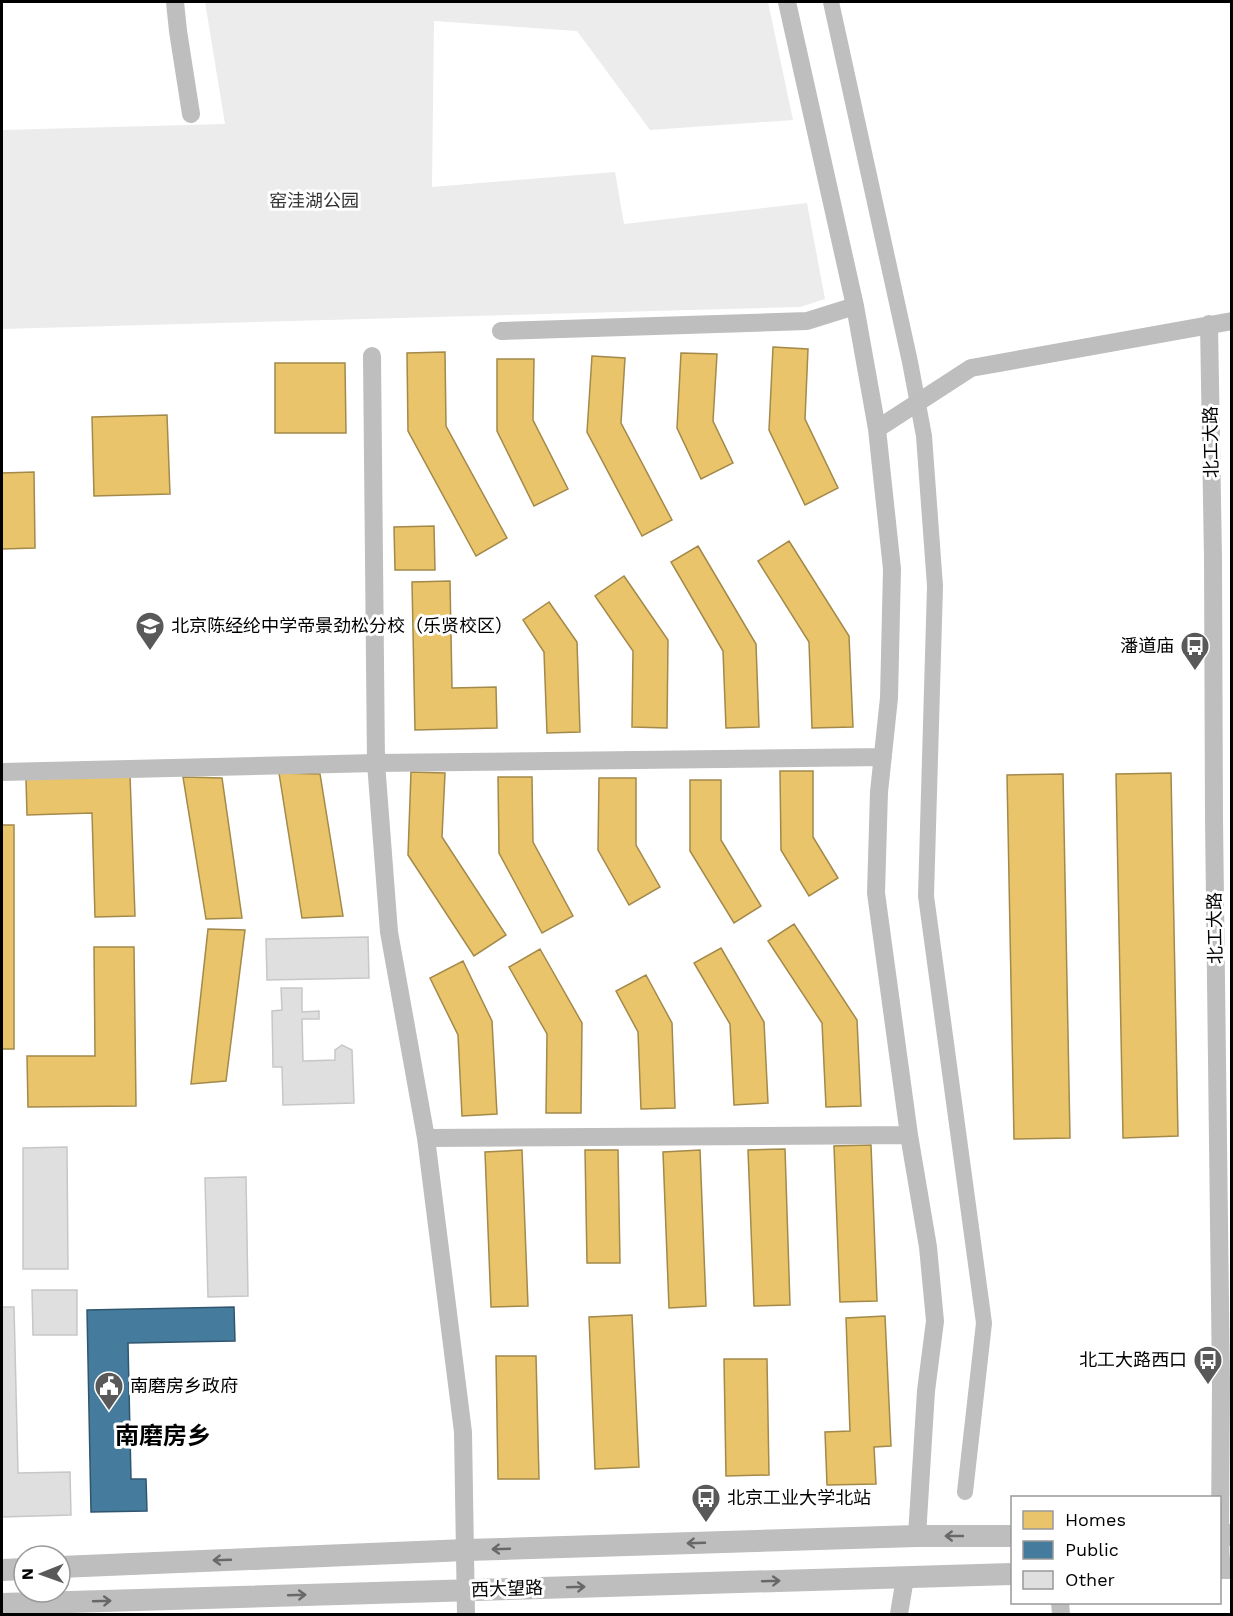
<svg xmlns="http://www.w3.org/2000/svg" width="1233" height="1616" viewBox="0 0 1233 1616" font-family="'Work Sans','Noto Sans SC',sans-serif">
	<rect width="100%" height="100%" fill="#fff"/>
	<!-- green -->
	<path fill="#ececec" d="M205 2H768L793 120 650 130 577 31 434 21 432 187 615 172 624 224 807 203 825 299 800 307 2 329V130L225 124Z"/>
	<!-- homes -->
	<path fill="#e9c46a" stroke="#a3894a" stroke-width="1.5" d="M773 347 808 349 805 419 838 488 805 505 769 430Z
		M445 352 446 426 507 538 476 556 408 431 407 353Z
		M681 353 717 354 713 421 733 463 701 479 677 428Z
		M592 356 625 358 621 423 672 520 642 536 587 432Z
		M497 359H534L533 420 568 489 534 506 497 431Z
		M275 363H345L346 433H275Z
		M167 415 170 494 94 496 92 417Z
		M34 472 35 548 2 549V473Z
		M434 526 435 570H395L394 527Z
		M789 541 849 636 853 727 812 728 809 642 758 561Z
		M698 546 756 644 759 727 726 728 723 651 671 562Z
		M624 576 668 640 667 728 632 727 633 651 595 596Z
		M450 581 452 688 496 687 497 728 415 730 412 582Z
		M549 602 577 642 580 732 547 733 544 652 523 620Z
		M780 771H813V837L838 878 809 896 781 850Z
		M411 772 445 773 442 837 506 935 474 956 408 855Z
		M279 773 320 774 343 916 302 918Z
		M1171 773 1178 1136 1123 1138 1116 774Z
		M1063 774 1070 1138 1014 1139 1007 775Z
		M130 775 135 916 95 917 92 813 27 815 26 779Z
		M183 777 222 778 242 918 206 919Z
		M498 777H532L533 842 573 916 542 933 499 853Z
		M599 778H636V845L660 887 629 905 598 850Z
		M690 780H721V840L761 906 734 923 690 851Z
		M2 825H14V1049H2Z
		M794 924 857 1020 861 1106 826 1107 822 1023 768 941Z
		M208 929 245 930 226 1081 191 1084Z
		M94 947H134L136 1106 28 1107 27 1056H95Z
		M721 948 764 1022 768 1103 734 1105 730 1024 694 963Z
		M540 949 582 1023 581 1113H546L547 1034 509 967Z
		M463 961 492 1021 497 1114 462 1116 458 1035 430 978Z
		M646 975 672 1023 675 1108 641 1109 638 1032 616 991Z
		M871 1145 877 1301 840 1302 834 1146Z
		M785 1149 790 1305 754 1306 748 1150Z
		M522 1150 528 1306 491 1307 485 1152Z
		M585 1150H618L620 1263H587Z
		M700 1150 706 1306 669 1308 663 1152Z
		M632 1315 639 1467 595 1469 589 1317Z
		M885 1316 891 1446 874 1447 876 1484 827 1485 825 1432 850 1431 846 1318Z
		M496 1356H536L539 1479H498Z
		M724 1359H767L769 1475 726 1476Z"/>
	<!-- public -->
	<path fill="#457b9d" stroke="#30566e" stroke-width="1.5" d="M234 1307 235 1341 128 1343 131 1479H146L147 1511 91 1512 87 1310Z"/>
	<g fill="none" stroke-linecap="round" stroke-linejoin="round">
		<!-- canal -->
		<path stroke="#bfbfbf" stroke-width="16" d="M831 2 910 362 924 436 935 586 926 896 984 1323 965 1492"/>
	</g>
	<!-- building -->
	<path fill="#dfdfdf" stroke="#c7c7c7" stroke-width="1.5" d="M368 937 369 978 267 980 266 939Z
		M281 988H302V1012L319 1011V1019H302L303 1061 335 1060V1050L342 1045 352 1050 354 1103 283 1105 282 1067H273L272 1011 282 1010Z
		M67 1147 68 1269H23V1148Z
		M246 1177 248 1296 208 1297 205 1178Z
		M32 1290H77V1335H33Z
		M2 1307H14L18 1473 70 1472 71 1515 2 1517Z"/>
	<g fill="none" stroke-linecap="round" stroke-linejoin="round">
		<!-- minor -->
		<path stroke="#bebebe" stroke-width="18" d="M175 2 178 31 191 114
			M787 2 855 306 877 429 892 569 889 698 879 792 876 893 909 1135 928 1247 935 1321 926 1391 917 1536
			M1209 324 1213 558 1214 819 1221 1383 1220 1535 1221 1568
			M501 331 807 321 855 306
			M372 356 376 763 389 932 426 1138 463 1432 466 1614
			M877 429 971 368 1232 321
			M2 772 376 763 883 757
			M426 1138 909 1135
			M1060 1602 1061 1614
			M899 1614 905 1578"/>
		<!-- major -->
		<path stroke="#bebebe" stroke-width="22" d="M1220 1535H1232
			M60 1567 466 1550 917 1536H1012
			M1220 1568H1232
			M2 1570 24 1569
			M2 1604 1012 1574"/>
	</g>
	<!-- one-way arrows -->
	<defs><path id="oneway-shaft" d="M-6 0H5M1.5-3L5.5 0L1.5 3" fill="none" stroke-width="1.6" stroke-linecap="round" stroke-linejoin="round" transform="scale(1.5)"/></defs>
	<g stroke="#686868">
		<use href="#oneway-shaft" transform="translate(954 1536) rotate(180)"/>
		<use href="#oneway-shaft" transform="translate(696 1543) rotate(178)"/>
		<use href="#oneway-shaft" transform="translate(501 1549) rotate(178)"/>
		<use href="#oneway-shaft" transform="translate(222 1560) rotate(178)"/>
		<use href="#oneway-shaft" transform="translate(771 1581) rotate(-2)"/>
		<use href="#oneway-shaft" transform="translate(576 1587) rotate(-2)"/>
		<use href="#oneway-shaft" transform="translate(297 1595) rotate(-2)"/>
		<use href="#oneway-shaft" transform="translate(102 1601) rotate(-2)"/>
	</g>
	<!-- icons -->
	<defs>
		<g id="school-pin" transform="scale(1.5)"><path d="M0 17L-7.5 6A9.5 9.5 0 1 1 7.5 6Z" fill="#595959" stroke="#fff"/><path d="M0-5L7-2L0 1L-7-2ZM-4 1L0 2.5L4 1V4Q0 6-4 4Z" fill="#fff"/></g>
		<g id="bus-pin" transform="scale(1.5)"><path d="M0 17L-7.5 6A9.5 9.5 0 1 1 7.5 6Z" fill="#595959" stroke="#fff"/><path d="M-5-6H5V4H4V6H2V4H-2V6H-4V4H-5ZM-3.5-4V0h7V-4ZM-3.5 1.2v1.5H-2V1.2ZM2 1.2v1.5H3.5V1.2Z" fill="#fff"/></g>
		<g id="civic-pin" transform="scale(1.5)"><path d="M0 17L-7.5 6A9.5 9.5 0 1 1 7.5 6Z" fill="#595959" stroke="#fff"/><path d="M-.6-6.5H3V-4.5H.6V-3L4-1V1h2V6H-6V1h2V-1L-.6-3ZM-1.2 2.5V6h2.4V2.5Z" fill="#fff"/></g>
	</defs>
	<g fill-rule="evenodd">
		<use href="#school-pin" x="150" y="626"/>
		<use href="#bus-pin" x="1195" y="646"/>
		<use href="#bus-pin" x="1208" y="1360"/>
		<use href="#civic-pin" x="109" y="1386"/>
		<use href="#bus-pin" x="706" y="1498"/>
	</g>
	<g text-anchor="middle" stroke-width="6" stroke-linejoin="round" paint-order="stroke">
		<!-- park labels -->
		<g font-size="18" fill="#333" stroke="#fff">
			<text x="314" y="207">窑洼湖公园</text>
		</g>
		<!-- street labels -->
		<g font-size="18" fill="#000" stroke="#fff">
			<text transform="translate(1211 442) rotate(-91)" y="6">北工大路</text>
			<text transform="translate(1215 928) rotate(-91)" y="6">北工大路</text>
			<text transform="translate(507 1589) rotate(-2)" y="6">西大望路</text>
		</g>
		<!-- poi labels -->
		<g font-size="18" fill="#000" stroke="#fff" text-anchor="start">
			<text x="171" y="632">北京陈经纶中学帝景劲松分校（乐贤校区）</text>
			<text x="1174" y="652" text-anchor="end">潘道庙</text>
			<text x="1187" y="1366" text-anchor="end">北工大路西口</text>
			<text x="130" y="1392">南磨房乡政府</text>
			<text x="727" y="1504">北京工业大学北站</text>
		</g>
		<!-- district labels -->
		<g font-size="24" font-weight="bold" fill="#000" stroke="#fff">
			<text x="163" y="1444">南磨房乡</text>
		</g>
	</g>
	<!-- border -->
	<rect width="1233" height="1616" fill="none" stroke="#000000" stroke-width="6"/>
	<!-- legend -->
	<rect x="1011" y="1496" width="210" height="108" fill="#ffffff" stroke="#999999" stroke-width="1.5"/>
	<rect x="1023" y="1511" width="30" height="18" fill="#e9c46a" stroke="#999999" stroke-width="1.5"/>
	<text x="1065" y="1526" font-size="18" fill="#000000">Homes</text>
	<rect x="1023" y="1541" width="30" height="18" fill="#457b9d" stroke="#999999" stroke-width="1.5"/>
	<text x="1065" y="1556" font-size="18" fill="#000000">Public</text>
	<rect x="1023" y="1571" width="30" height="18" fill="#dfdfdf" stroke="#999999" stroke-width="1.5"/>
	<text x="1065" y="1586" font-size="18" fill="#000000">Other</text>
	<!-- north arrow -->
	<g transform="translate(42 1574) rotate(269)"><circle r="28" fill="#ffffff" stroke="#999999" stroke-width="1.5"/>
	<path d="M0-4.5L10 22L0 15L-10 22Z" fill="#595959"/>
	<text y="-9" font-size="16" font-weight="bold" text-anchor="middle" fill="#000000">N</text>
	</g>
</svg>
